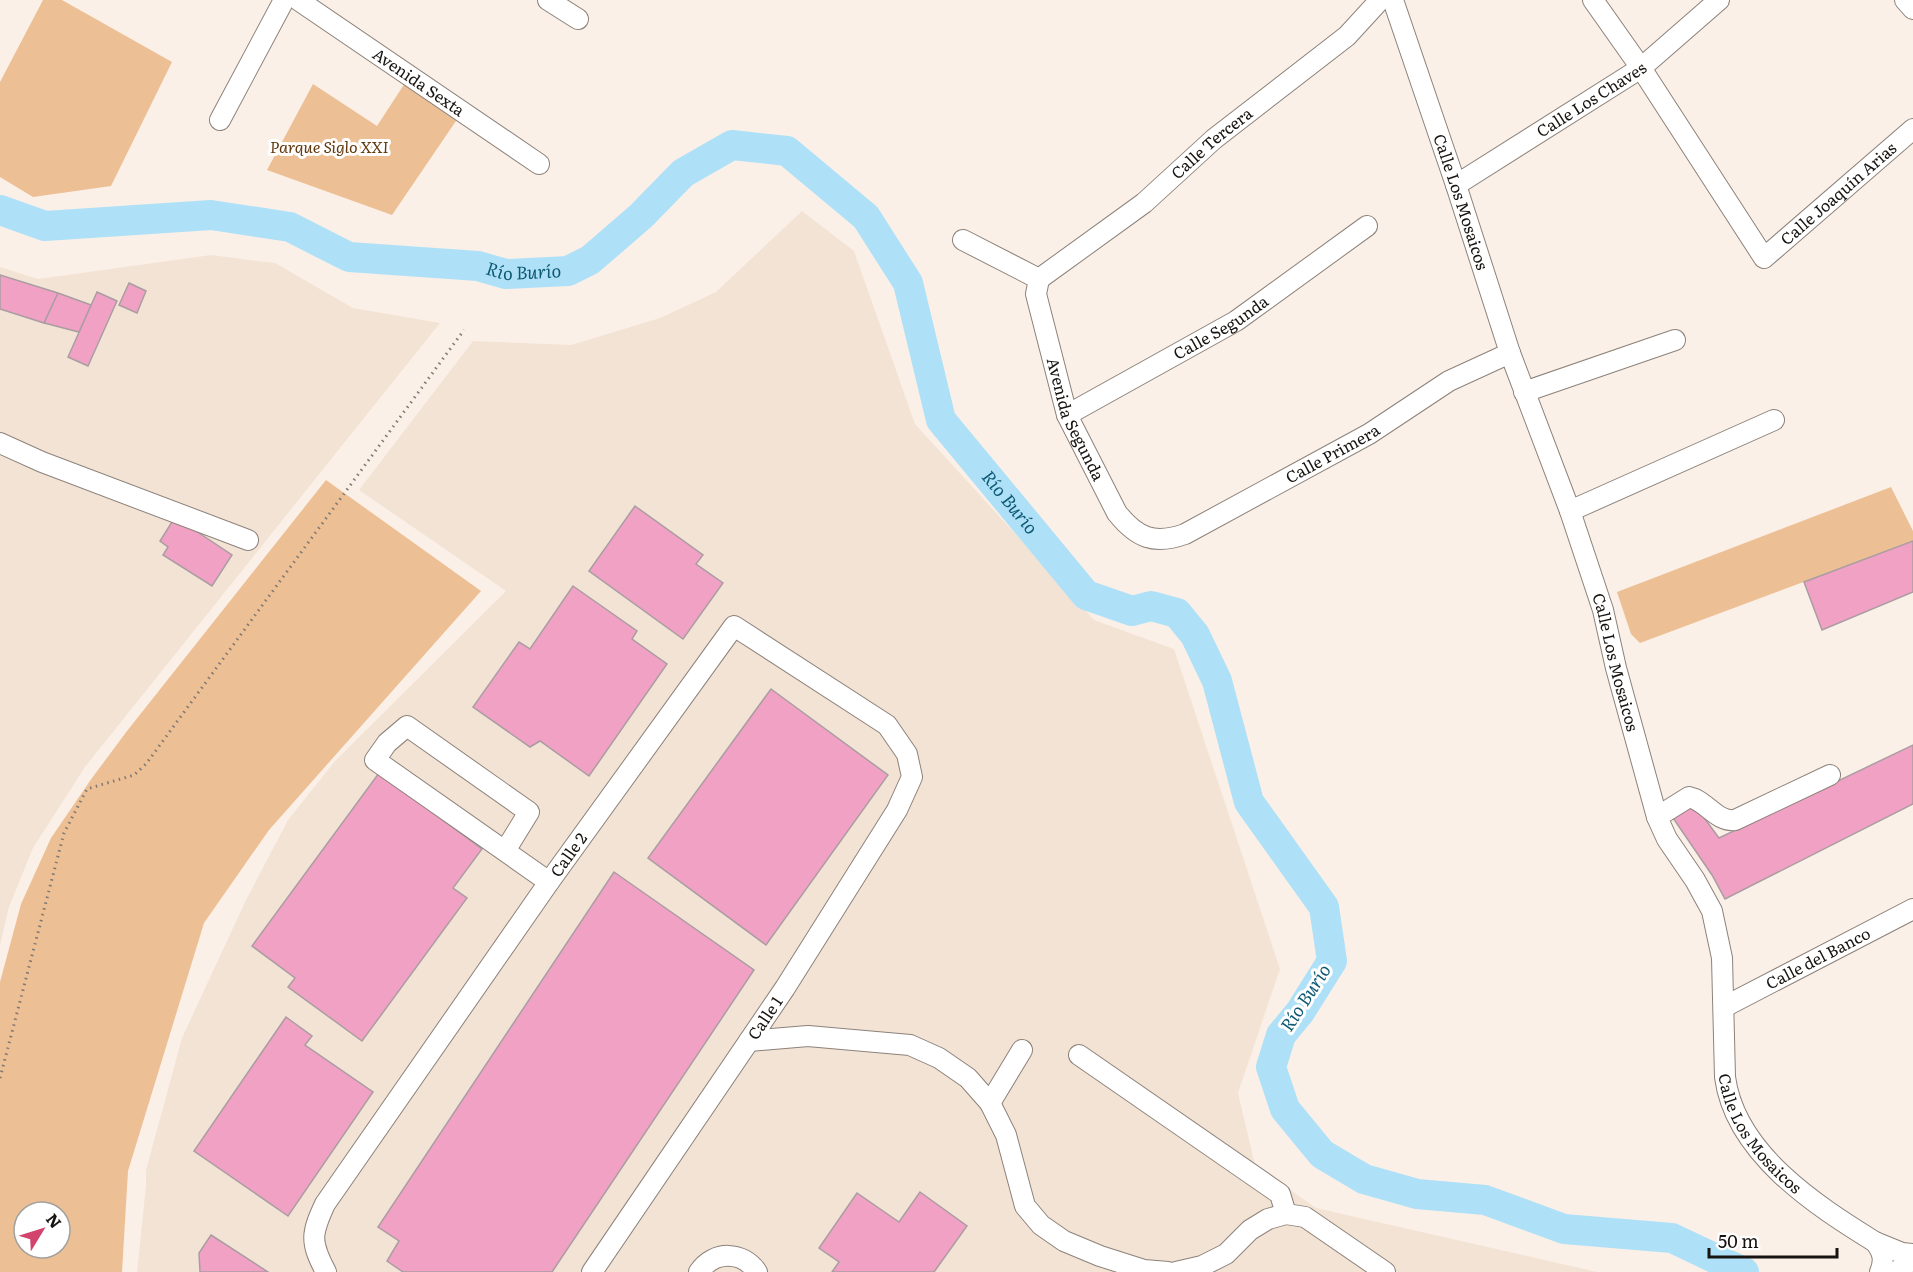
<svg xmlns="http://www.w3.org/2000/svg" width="1913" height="1272" viewBox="0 0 1913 1272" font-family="Literata,serif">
	<rect width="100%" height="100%" fill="#fbf0e7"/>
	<!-- built -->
	<path fill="#f3e3d5" d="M802 211 854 251 915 424 1094 620 1174 649 1280 969 1238 1093 1255 1165 1316 1208 1597 1272H137L146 1185V1170L182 1038 246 900 288 820 335 761 506 591 359 490 473 341 571 345 660 318 716 292Z
		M211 255 275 263 353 308 440 323 85 767 33 848 9 907 0 945V267L38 279Z"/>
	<!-- green -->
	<path fill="#edbf95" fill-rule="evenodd" d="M43 0H62L172 62 111 186 33 197 0 177V82Z
		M405 83 458 118 392 215 267 170 313 84 377 126Z
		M326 480 481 591 269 830 204 923 128 1171 122 1272H0V982L21 904 51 838 92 778 127 731ZM24 1212H60V1248H24Z
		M1891 487 1913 531V541L1640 643 1631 634 1617 592Z"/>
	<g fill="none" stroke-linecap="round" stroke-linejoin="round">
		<!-- river -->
		<path stroke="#aee1f8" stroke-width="30" id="s1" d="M0 210 45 226 211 215 290 227 349 257 478 266 506 274 568 271 590 260 641 216 683 173 732 145 787 151 866 217 908 283 941 420 1086 595 1132 611 1151 606 1177 613 1195 635 1217 681 1249 802 1324 907 1332 961 1300 1012 1281 1035 1271 1067 1285 1109 1322 1154 1364 1179 1417 1194 1485 1200 1564 1229 1672 1238 1744 1272"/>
	</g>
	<!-- building -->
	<path fill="#f0a1c4" stroke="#aa9da2" stroke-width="1.5" d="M0 275 58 293 44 323 0 309Z
		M129 283 146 291 137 313 119 305Z
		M97 292 117 301 88 366 68 357Z
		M58 293 91 305 79 332 44 323Z
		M635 506 703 555 696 564 723 583 683 639 589 571Z
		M175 517 232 555 212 586 163 555 168 547 160 541Z
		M1913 541V592L1822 630 1804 582Z
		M573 586 637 631 632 639 667 664 589 776 540 741 530 747 473 707 519 642 530 649Z
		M771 689 888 775 766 945 648 858Z
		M1913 745V804L1725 899 1712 875 1673 818 1694 804 1719 838Z
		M379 773 482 849 453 888 467 898 362 1041 288 987 295 978 252 946Z
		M614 872 754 970 552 1272H403L387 1261 399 1241 378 1227Z
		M286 1017 312 1036 305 1045 373 1092 288 1216 194 1151Z
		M920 1192 967 1226 934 1272H832L839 1262 819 1248 857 1193 899 1222Z
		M211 1235 268 1272H200L199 1253Z"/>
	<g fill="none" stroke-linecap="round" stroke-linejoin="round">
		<!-- minor casing -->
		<g stroke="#8c827a" stroke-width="22">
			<g id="minor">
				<path id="s2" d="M298 0 539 164"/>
				<path d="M548 0 578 19"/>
				<path id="s3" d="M1393 0 1456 185 1510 353 1570 511 1603 610 1616 668 1657 817 1667 839 1695 880 1712 911 1722 958 1725 1077C1735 1153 1815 1205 1875 1242 1883 1252 1885 1260 1880 1272"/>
				<path id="s4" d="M1593 0 1641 68 1764 258 1913 129"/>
				<path d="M1905 0 1913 9"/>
				<path d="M220 120 284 0"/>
				<path id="s5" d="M1456 185 1641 68 1719 0"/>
				<path d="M963 240 1039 279"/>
				<path id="s6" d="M1039 279 1036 294 1067 415 1117 513C1137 538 1154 545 1185 534L1369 434 1449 381 1510 353"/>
				<path id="s7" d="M1039 279 1144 203 1214 139 1347 36 1380 0"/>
				<path d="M1524 392 1675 340"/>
				<path id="s8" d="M1067 415 1236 321 1367 226"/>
				<path d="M0 443 42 462 248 540"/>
				<path d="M1570 511 1774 420"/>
				<path d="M1657 817 1689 797C1707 801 1716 822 1735 820L1830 775"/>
				<path d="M505 851 529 812 407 726 387 743 375 760 549 882"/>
				<path id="s9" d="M1724 1007 1913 909"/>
				<path d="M749 1041 808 1036 910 1045 939 1058 968 1078 990 1103 1006 1135 1025 1206 1041 1225 1064 1241 1100 1256 1144 1270 1168 1272"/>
				<path d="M1079 1055 1280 1194 1286 1214"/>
				<path d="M990 1103 1022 1050"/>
				<path d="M1875 1242 1902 1253 1913 1254"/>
				<path id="s10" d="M326 1272C310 1242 311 1234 325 1204L549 882 734 626 887 725 907 754 912 777 897 810 785 988 592 1272"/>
				<path d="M699 1272C714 1250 743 1251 757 1272"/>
				<path d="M1176 1272 1202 1266 1226 1254 1250 1230 1268 1219 1286 1214 1305 1217 1385 1272"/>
				<path d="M1896 1272 1913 1259"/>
			</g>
		</g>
		<!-- path -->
		<path stroke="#807973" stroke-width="3" stroke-dasharray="1.5 4.5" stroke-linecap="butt" d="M0 1078 64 833 87 789 134 775 146 764 464 330"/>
		<!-- minor -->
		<use href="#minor" stroke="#fff" stroke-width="20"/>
	</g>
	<g text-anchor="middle" stroke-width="6" stroke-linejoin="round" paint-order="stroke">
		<!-- street labels -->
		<g font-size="16" fill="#161310" stroke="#fff">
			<text dy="6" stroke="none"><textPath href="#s2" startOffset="146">Avenida Sexta</textPath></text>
			<text dy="6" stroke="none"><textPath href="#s5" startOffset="160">Calle Los Chaves</textPath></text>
			<text dy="6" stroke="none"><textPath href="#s7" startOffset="220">Calle Tercera</textPath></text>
			<text dy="6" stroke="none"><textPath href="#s4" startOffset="408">Calle Joaquín Arias</textPath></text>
			<text dy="6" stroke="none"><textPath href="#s3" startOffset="213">Calle Los Mosaicos</textPath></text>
			<text dy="6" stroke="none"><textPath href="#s8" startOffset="177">Calle Segunda</textPath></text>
			<text dy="6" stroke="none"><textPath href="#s6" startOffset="147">Avenida Segunda</textPath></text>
			<text dy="6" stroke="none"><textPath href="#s6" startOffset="496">Calle Primera</textPath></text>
			<text dy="6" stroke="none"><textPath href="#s3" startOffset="699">Calle Los Mosaicos</textPath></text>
			<text dy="6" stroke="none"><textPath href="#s10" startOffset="498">Calle 2</textPath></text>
			<text dy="6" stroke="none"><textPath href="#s9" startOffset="106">Calle del Banco</textPath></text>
			<text transform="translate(765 1018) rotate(-56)" y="6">Calle 1</text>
			<text dy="6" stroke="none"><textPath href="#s3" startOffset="1203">Calle Los Mosaicos</textPath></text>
		</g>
		<!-- park labels -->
		<g font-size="16" font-style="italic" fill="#60380c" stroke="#fff">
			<text x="329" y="153">Parque Siglo XXI</text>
		</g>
		<!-- water labels -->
		<g font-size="18" font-style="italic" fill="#0e5973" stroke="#fff">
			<text dy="6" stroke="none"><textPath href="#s1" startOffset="536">Río Burío</textPath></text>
			<text dy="6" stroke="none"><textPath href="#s1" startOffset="1274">Río Burío</textPath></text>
			<text transform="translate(1306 998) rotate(-57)" y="6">Río Burío</text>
		</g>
	</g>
	<!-- north arrow -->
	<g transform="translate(42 1230) rotate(52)"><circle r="28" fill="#ffffff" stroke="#a2a19f" stroke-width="1.5"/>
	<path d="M0-4.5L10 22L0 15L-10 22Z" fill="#d2446e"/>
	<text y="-9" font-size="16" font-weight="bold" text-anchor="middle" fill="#161310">N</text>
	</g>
	<!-- scale -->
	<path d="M1709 1248v9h128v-9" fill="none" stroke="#161310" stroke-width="3"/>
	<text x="1718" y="1248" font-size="18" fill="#161310" stroke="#ffffff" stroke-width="4.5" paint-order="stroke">50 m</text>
</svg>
